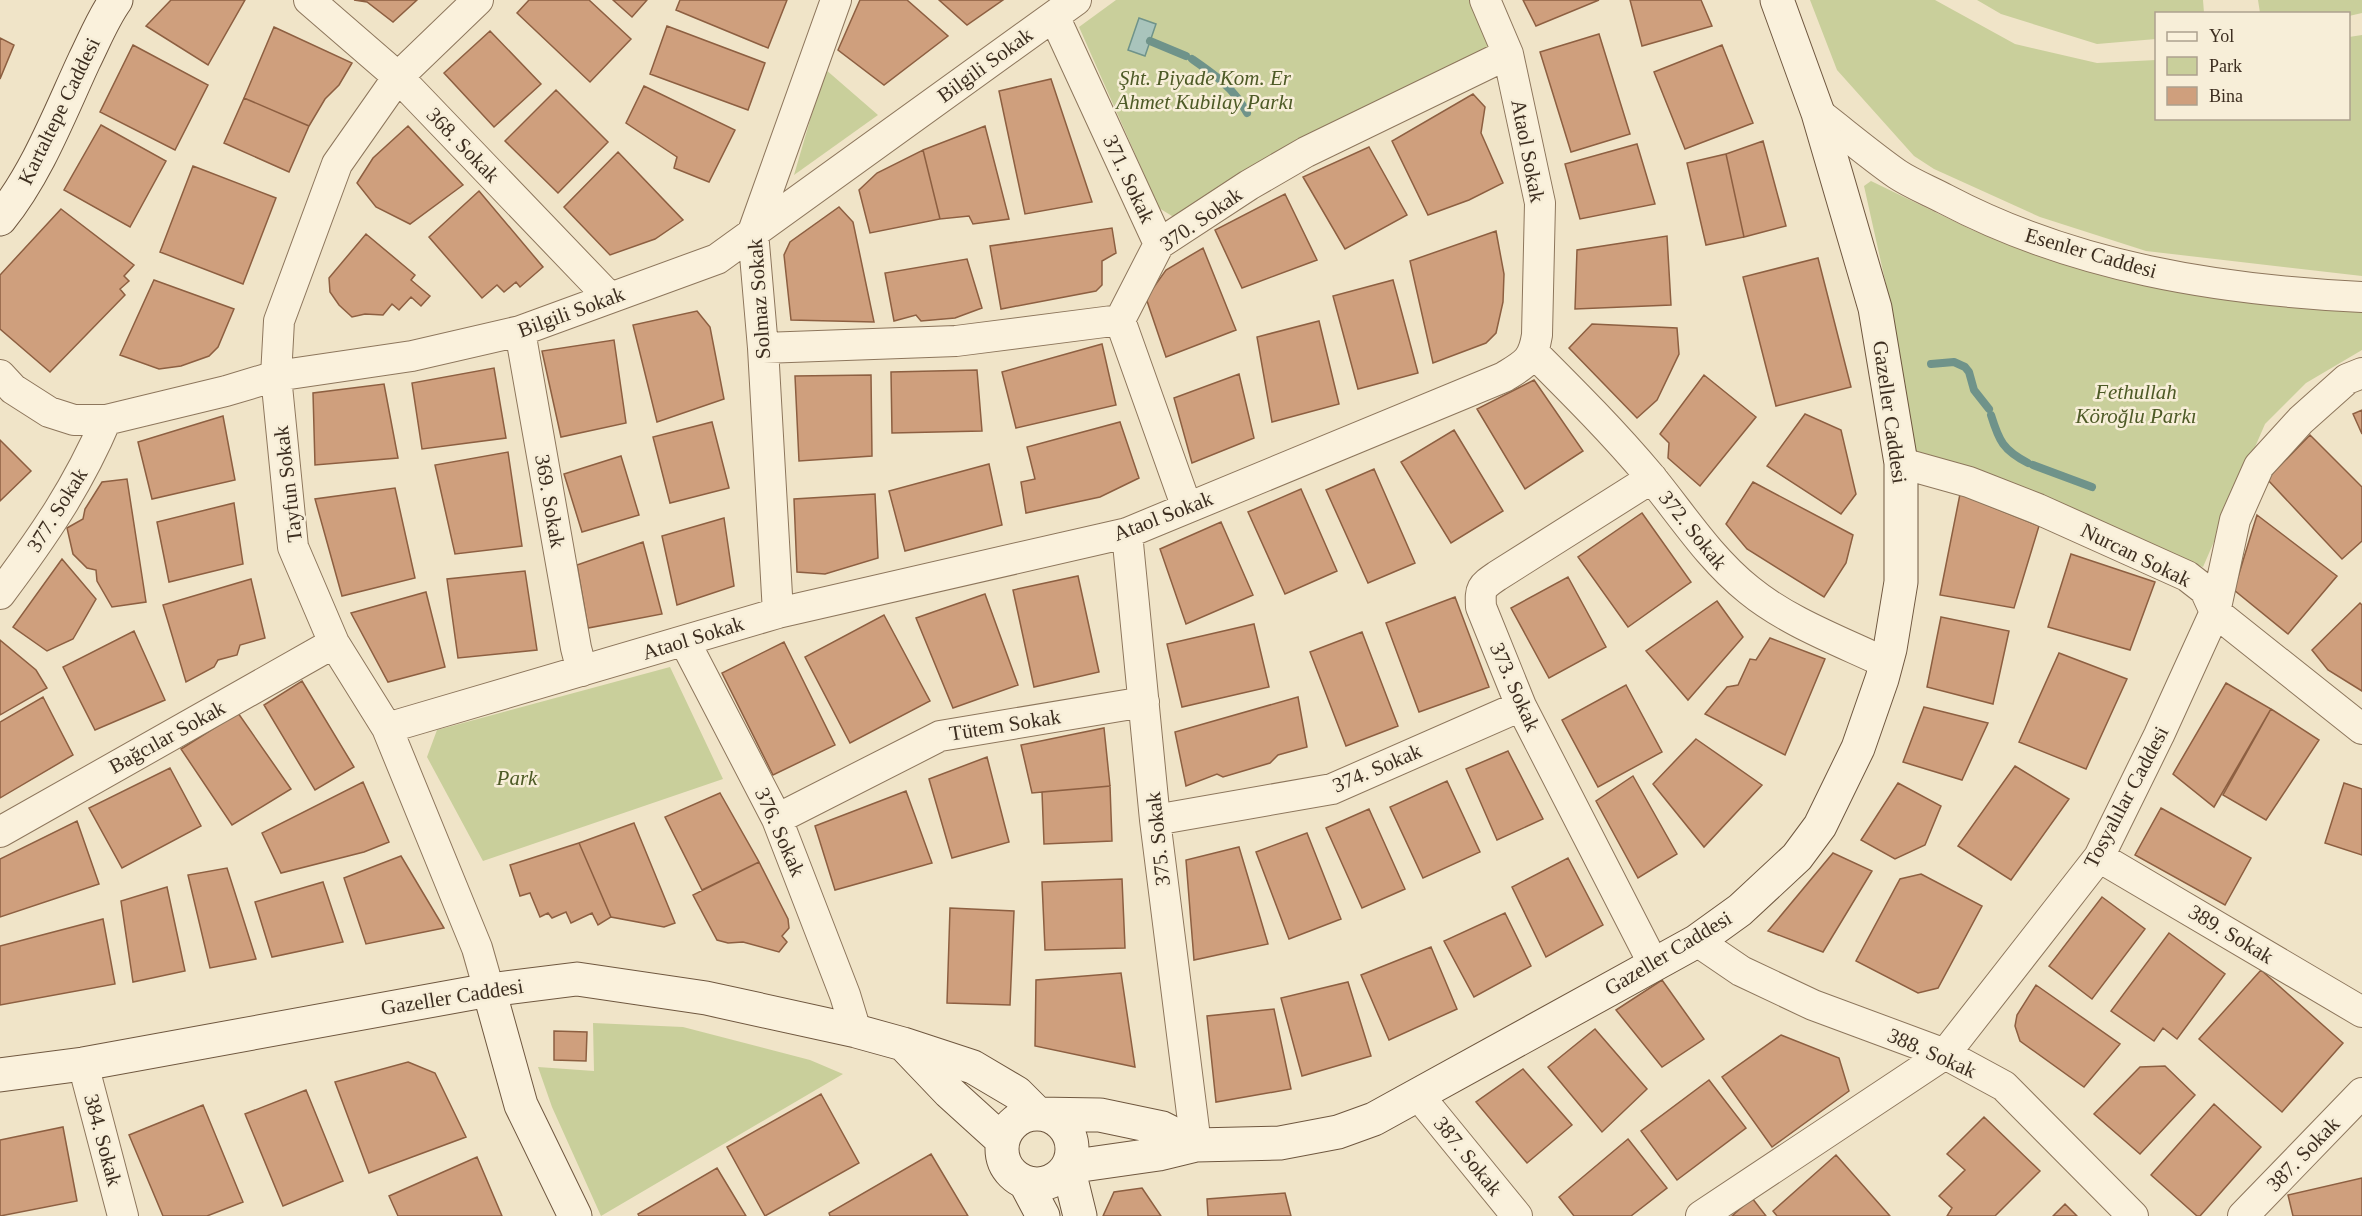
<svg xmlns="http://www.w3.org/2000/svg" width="2362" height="1216" viewBox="0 0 2362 1216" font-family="Georgia,serif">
	<rect width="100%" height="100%" fill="#f0e4c8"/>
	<!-- green -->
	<path fill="#c9cf9b" d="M1116 0H1469L1489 46 1260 161 1233 177 1191 212 1182 217 1172 216 1159 208 1079 27Z
		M1810 0H1935L2015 44 2097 63 2156 60V118H2348L2349 37 2362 35V276L2146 251 2040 217 1934 169 1914 156 1837 70Z
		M1977 0H2203L2204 13 2156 14V39L2097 44 2001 14Z
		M2258 0H2362V13L2349 16 2348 14 2260 13Z
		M825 69 878 115 794 175Z
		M1871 181 1972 230 2048 259 2362 307V350L2306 383 2265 424 2203 567 2042 498 1911 453 1895 325 1864 186Z
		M670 667 723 779 483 861 427 757 437 730Z
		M593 1023 683 1027 810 1060 843 1074 601 1216 552 1107 538 1067 594 1071Z"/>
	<!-- water -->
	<path fill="#a9c4bc" stroke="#6f938a" stroke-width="1.5" d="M1139 18 1156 24 1145 56 1128 50Z"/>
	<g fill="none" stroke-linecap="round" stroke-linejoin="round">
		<!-- stream -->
		<path stroke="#6f938a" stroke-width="8" d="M1150 41 1186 56
			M1192 59C1215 75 1234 88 1247 113
			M1931 364 1954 362 1965 367 1969 372 1974 390 1989 409
			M1991 415C1999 441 2003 450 2028 463
			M2033 465 2092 487"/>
	</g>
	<!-- building -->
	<path fill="#cf9f7d" stroke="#8d5f41" stroke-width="1.5" d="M171 0H245L208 65 146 26Z
		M354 0H417L393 22 367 2Z
		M529 0H589L631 39 590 82 517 13Z
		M613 0H647L632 17Z
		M680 0H787L768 48 676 10Z
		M860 0H907L948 36 884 85 838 50Z
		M939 0H1003L967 25Z
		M1523 0H1599L1536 26Z
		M1630 0H1701L1712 26 1642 46Z
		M667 26 765 63 748 110 650 74Z
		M274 27 352 63 339 85 325 99 309 126 244 98Z
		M490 31 541 84 494 127 444 73Z
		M1599 34 1630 134 1571 152 1540 52Z
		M0 38 14 45 0 79Z
		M133 45 208 85 175 150 100 112Z
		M1722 45 1753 123 1685 149 1654 72Z
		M1051 79 1092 202 1025 214 999 91Z
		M644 86 735 130 709 182 674 168 677 157 626 123Z
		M556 90 608 142 558 193 505 141Z
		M1473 94 1485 107 1481 133 1503 183 1469 200 1428 215 1392 141Z
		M244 98 309 126 289 172 224 143Z
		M101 125 166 161 130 227 64 190Z
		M408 126 463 185 410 224 376 207 357 183 373 158Z
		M985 126 1009 219 973 224 969 216 940 219 923 150Z
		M1763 141 1786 226 1744 237 1726 154Z
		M1637 144 1655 204 1580 219 1565 164Z
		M1369 147 1407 215 1345 249 1303 177Z
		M923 150 940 219 870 233 859 190 877 173Z
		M618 152 683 220 655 239 610 255 564 207Z
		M1726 154 1744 237 1706 245 1687 163Z
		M193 166 276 198 243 284 160 252Z
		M479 191 543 267 520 287 516 282 504 292 497 285 482 298 429 237Z
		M1285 194 1317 260 1242 288 1215 230Z
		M839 207 853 222 874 322 791 320 784 255 790 242Z
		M61 209 134 265 124 276 129 281 120 289 125 295 50 372 0 329V275Z
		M1112 228 1116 253 1102 261V285L1096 291 1001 309 990 246Z
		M1496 231 1504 274 1503 302 1496 333 1486 343 1433 363 1410 261Z
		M366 234 415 275 411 280 430 296 421 306 411 297 399 310 392 304 383 315 365 314 352 317 339 305 330 292 329 278Z
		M1667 236 1671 305 1575 309 1577 250Z
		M1203 248 1236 330 1166 357 1146 298 1166 270Z
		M1818 258 1851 387 1776 406 1743 277Z
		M967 259 982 308 955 318 921 321 916 315 894 321 885 273Z
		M154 280 234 309 218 347 209 356 181 366 159 369 120 355Z
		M1393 280 1418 373 1358 389 1333 296Z
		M697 311 710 327 724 399 657 422 633 325Z
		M1319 321 1339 404 1272 422 1257 337Z
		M1592 324 1677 328 1679 354 1657 400 1637 418 1569 348Z
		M614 340 626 423 561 437 542 351Z
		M1102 344 1116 405 1016 428 1002 372Z
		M494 368 506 438 422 449 412 383Z
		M977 370 982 431 892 433 891 372Z
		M1239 374 1254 438 1192 463 1174 398Z
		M871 375 872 456 799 461 795 376Z
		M1704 375 1756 417 1700 486 1668 458 1669 443 1660 434Z
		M1534 380 1583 451 1525 489 1477 409Z
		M384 384 398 458 315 465 313 393Z
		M2362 410V434L2353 414Z
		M1805 414 1841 430 1856 494 1841 514 1767 466Z
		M223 416 235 480 152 499 138 442Z
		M712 422 729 488 670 503 653 437Z
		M1120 422 1139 478 1100 497 1026 513 1021 482 1035 479 1027 447Z
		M1454 430 1503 511 1451 543 1401 462Z
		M2310 435 2362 487V541L2342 559 2267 479Z
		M0 440 31 471 0 501Z
		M508 452 522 546 455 554 435 465Z
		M621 456 639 515 582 532 564 474Z
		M989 464 1002 525 905 551 889 491Z
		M1374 469 1415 563 1368 583 1326 490Z
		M127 479 146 602 112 607 97 581 96 570 87 568 73 554 67 528 83 519 85 509 102 482Z
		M1753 482 1853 535 1846 563 1824 597 1747 549 1726 524Z
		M395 488 415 578 342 596 315 499Z
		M1301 489 1337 571 1285 594 1248 512Z
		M875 494 878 558 825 574 797 572 794 499Z
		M1960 494 2039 526 2014 608 1940 595Z
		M234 503 243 564 169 582 157 522Z
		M1642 513 1691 582 1628 627 1578 557Z
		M2257 515 2337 576 2288 634 2234 590Z
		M724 518 734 586 677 605 662 536Z
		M1221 522 1253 595 1186 624 1160 549Z
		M643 542 662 614 588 628 577 565Z
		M2071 554 2155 582 2130 650 2048 627Z
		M62 559 96 599 73 639 47 651 13 627Z
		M525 571 537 650 458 658 447 579Z
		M1078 576 1099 672 1034 687 1013 590Z
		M1568 577 1606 647 1549 678 1511 608Z
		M251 579 265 638 240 645 237 655 218 660 214 667 186 682 163 605Z
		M426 592 445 667 388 682 351 613Z
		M985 594 1018 685 953 708 916 618Z
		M1455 597 1489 687 1419 712 1386 623Z
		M1717 601 1743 637 1688 700 1646 651Z
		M2360 603 2362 605V691L2328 670 2312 650Z
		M884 615 930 701 850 743 805 657Z
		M1941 617 2009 631 1993 704 1927 687Z
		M1254 624 1269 687 1182 707 1167 644Z
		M134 631 165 700 95 730 63 667Z
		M1362 632 1398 726 1346 746 1310 652Z
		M1770 638 1825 659 1785 755 1705 714 1727 687 1738 685 1750 659 1756 660Z
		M0 640 36 670 47 688 0 715Z
		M784 642 835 745 773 775 722 673Z
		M2059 653 2127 679 2086 769 2019 742Z
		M302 681 354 767 315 790 264 705Z
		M2226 683 2271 709 2214 807 2173 774Z
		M1626 685 1662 752 1598 787 1562 720Z
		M43 697 73 755 0 798V722Z
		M1298 697 1307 747 1278 755 1270 763 1223 777 1217 774 1186 786 1175 732Z
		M1924 707 1988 723 1962 780 1903 762Z
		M2271 709 2319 740 2266 820 2223 795Z
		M238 713 291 789 232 825 181 749Z
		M1104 728 1110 786 1032 793 1021 745Z
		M1696 739 1762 785 1704 847 1653 784Z
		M1508 751 1543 819 1497 840 1466 769Z
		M987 757 1009 842 952 858 929 779Z
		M2015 766 2069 799 2011 880 1958 846Z
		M170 768 201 826 122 868 89 808Z
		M1633 776 1677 854 1638 878 1596 801Z
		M1447 781 1480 852 1423 878 1390 807Z
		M363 782 389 842 364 852 281 873 262 833Z
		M1898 783 1941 806 1925 845 1895 859 1861 840Z
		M2344 783 2362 789V855L2325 843Z
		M1110 786 1112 841 1044 844 1042 792Z
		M906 791 932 863 835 890 815 826Z
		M720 793 759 862 702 890 665 817Z
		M2161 808 2251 858 2225 905 2135 855Z
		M1369 809 1405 889 1362 908 1326 828Z
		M77 821 99 884 0 917V859Z
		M634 823 675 923 664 927 611 917 579 843Z
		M1307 833 1341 919 1289 939 1256 852Z
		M579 843 611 917 598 925 592 913 571 923 566 912 552 918 548 913 540 917 530 893 520 896 510 865Z
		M1239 847 1268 944 1194 960 1186 860Z
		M1833 853 1872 871 1823 952 1768 931Z
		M401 856 444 928 366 944 344 878Z
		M1568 858 1603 925 1546 957 1512 887Z
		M759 862 788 919 789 928 782 936 787 942 779 952 743 942 728 943 717 940 693 895Z
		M227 868 256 959 210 968 188 875Z
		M1921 874 1982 906 1938 988 1918 993 1856 961 1900 879Z
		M1122 879 1125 948 1045 950 1042 882Z
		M323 882 343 942 272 957 255 902Z
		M167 887 185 971 133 982 121 901Z
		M2102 897 2145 929 2092 999 2049 966Z
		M950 908 1014 911 1010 1005 947 1003Z
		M1505 913 1531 966 1474 997 1444 941Z
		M103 919 115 984 0 1005V946Z
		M2169 933 2225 974 2177 1039 2163 1028 2154 1041 2111 1011Z
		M1431 947 1457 1009 1389 1040 1361 975Z
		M2261 970 2343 1043 2282 1112 2199 1039Z
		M1121 973 1135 1067 1035 1046 1036 980Z
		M1662 980 1704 1039 1662 1067 1616 1010Z
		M1348 982 1371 1056 1302 1076 1281 998Z
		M2036 985 2120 1044 2084 1087 2020 1041 2015 1026 2017 1015Z
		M1274 1009 1291 1089 1216 1102 1207 1016Z
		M1595 1029 1647 1089 1602 1132 1548 1067Z
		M554 1031 587 1032 586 1061 554 1060Z
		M1781 1035 1839 1058 1849 1091 1772 1147 1722 1077Z
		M408 1062 435 1073 466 1137 369 1173 335 1082Z
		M2165 1066 2195 1095 2140 1154 2094 1114 2140 1067Z
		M1523 1069 1572 1125 1527 1163 1476 1102Z
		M1709 1080 1746 1128 1677 1180 1641 1131Z
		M306 1090 343 1181 283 1206 245 1114Z
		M821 1094 859 1163 765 1216 727 1147Z
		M2214 1104 2261 1147 2200 1216H2197L2151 1175Z
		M203 1105 243 1202 207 1216H163L129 1135Z
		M1984 1117 2040 1171 1995 1216H1947L1952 1208 1939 1196 1965 1170 1947 1154Z
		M63 1127 77 1201 0 1216V1140Z
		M1628 1139 1667 1188 1631 1216H1574L1559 1197Z
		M931 1154 968 1216H830L829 1213Z
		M1836 1155 1890 1216H1777L1773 1211Z
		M477 1157 502 1216H398L389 1196Z
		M717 1168 746 1216H639L638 1214Z
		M2362 1178V1216H2293L2288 1195Z
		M1142 1188 1161 1216H1103L1114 1192Z
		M1285 1193 1291 1216H1208L1207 1199Z
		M1752 1198 1766 1216H1732Z
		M2065 1204 2077 1216H2053Z"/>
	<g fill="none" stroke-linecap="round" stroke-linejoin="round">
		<!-- street casing -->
		<g stroke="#8d765c" stroke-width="32">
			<path id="street" d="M309 0 398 77 610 298
				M478 0 398 77 337 164 279 321 276 376 293 547 334 643 387 728 477 948 489 990
				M1054 16 1159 244
				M1818 113C1844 133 1870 155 1897 174 1912 184 1930 191 1945 199 2074 267 2218 290 2362 297
				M1120 320 1187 508
				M520 331 576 648 582 671
				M763 348 956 341 1120 320 1159 244 1249 185 1306 152 1508 54
				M1534 353C1574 393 1614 433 1650 476 1682 515 1709 558 1749 590 1788 622 1840 641 1886 663
				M0 375 13 389 49 412 74 420H106L226 391 276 376 412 356 520 331 717 259 1076 0
				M1901 463 1969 482 2038 509 2187 576 2205 590 2215 612 2362 729
				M1652 478 1497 576C1481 587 1480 588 1481 607L1521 706 1653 963
				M1127 533 1155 820 1196 1145
				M0 594C43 537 78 486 106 420
				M778 613 763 348 753 232 836 0
				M685 642 777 819 845 995 856 1031
				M387 728 778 613 1127 533 1504 377C1525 364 1533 361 1537 335L1540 203 1508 54 1485 0
				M777 819 940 736 1144 702
				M1155 820 1332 789 1521 706
				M0 832 334 643
				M2099 857 2362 1012
				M1697 941 1741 971 1813 1005 1945 1054 2004 1086 2133 1216
				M83 1064 123 1216
				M1419 1096 1517 1216
				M1701 1216 1945 1054 2099 857 2159 735 2215 612 2235 520 2259 466 2301 420 2347 379 2362 373
				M2243 1216 2362 1093"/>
		</g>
		<!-- secondary casing -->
		<g stroke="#6f573f" stroke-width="35">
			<path id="secondary" d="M0 219C37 173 59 115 84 61 94 41 103 18 116 0
				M489 990 521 1105 575 1216
				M907 1048 949 1092 1003 1141
				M0 1075 83 1064 489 990 577 979 706 998 856 1031 903 1044 973 1067 1017 1093 1038 1114 1100 1115 1162 1128 1196 1145
				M1002 1149a35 35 0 1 1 70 0a35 35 0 1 1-70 0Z
				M1068 1167 1159 1154 1196 1145 1280 1143 1338 1132 1374 1119 1697 941 1740 910 1797 857 1820 826 1858 748 1882 679 1890 649 1901 582V463L1875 308 1818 113 1777 0
				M1068 1167 1080 1216
				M1025 1182 1043 1216"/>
		</g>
		<!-- street -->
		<use href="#street" stroke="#faf1dc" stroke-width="30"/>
		<!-- secondary -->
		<use href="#secondary" stroke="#faf1dc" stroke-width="33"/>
	</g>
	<g text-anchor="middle" stroke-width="5" stroke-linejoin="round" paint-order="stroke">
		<!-- street labels -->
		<g font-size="21" fill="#3d2e20" stroke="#f7eed8">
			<text transform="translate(985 65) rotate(-36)" y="7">Bilgili Sokak</text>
			<text transform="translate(59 111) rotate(-64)" y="7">Kartaltepe Caddesi</text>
			<text transform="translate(463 145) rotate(46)" y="7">368. Sokak</text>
			<text transform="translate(1528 151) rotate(79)" y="7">Ataol Sokak</text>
			<text transform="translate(1129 179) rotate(65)" y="7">371. Sokak</text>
			<text transform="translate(1201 219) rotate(-35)" y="7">370. Sokak</text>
			<text transform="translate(2091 253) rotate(16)" y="7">Esenler Caddesi</text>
			<text transform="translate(759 299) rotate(-94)" y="7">Solmaz Sokak</text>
			<text transform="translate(571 312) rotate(-20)" y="7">Bilgili Sokak</text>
			<text transform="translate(1890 412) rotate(82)" y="7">Gazeller Caddesi</text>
			<text transform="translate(288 484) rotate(-97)" y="7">Tayfun Sokak</text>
			<text transform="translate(550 501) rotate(80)" y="7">369. Sokak</text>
			<text transform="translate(57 510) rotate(-58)" y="7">377. Sokak</text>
			<text transform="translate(1163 516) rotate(-21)" y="7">Ataol Sokak</text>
			<text transform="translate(1693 530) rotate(51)" y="7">372. Sokak</text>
			<text transform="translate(2136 555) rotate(26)" y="7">Nurcan Sokak</text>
			<text transform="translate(693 638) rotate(-17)" y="7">Ataol Sokak</text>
			<text transform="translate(1515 687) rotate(66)" y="7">373. Sokak</text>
			<text transform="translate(1005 725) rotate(-9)" y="7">Tütem Sokak</text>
			<text transform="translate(167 737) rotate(-29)" y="7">Bağcılar Sokak</text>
			<text transform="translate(1377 768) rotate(-23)" y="7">374. Sokak</text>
			<text transform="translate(2126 797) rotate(-62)" y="7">Tosyalılar Caddesi</text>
			<text transform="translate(780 832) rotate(66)" y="7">376. Sokak</text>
			<text transform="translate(1158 839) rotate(-96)" y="7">375. Sokak</text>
			<text transform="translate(2231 934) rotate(31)" y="7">389. Sokak</text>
			<text transform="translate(1668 953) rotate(-31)" y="7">Gazeller Caddesi</text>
			<text transform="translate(452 997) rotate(-9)" y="7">Gazeller Caddesi</text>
			<text transform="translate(1932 1053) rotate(24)" y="7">388. Sokak</text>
			<text transform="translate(103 1140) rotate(75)" y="7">384. Sokak</text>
			<text transform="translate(2303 1154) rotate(-46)" y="7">387. Sokak</text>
			<text transform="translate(1468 1156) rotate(51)" y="7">387. Sokak</text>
		</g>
		<!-- park labels -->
		<g font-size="21" font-style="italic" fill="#4d5a26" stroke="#f7eed8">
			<text x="1205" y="85">Şht. Piyade Kom. Er<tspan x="1205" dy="24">Ahmet Kubilay Parkı</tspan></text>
			<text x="2136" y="399">Fethullah<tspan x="2136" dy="24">Köroğlu Parkı</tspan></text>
			<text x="517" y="785">Park</text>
		</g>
	</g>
	<!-- legend -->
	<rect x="2155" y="12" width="195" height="108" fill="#f7eed8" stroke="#ada18e" stroke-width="1.5"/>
	<rect x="2167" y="32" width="30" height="9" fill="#faf1dc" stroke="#ada18e" stroke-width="1.5"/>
	<text x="2209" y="42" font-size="18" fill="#3d2e20">Yol</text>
	<rect x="2167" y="57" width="30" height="18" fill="#c9cf9b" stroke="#ada18e" stroke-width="1.5"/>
	<text x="2209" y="72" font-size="18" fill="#3d2e20">Park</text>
	<rect x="2167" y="87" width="30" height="18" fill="#cf9f7d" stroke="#ada18e" stroke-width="1.5"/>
	<text x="2209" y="102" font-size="18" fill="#3d2e20">Bina</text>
</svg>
